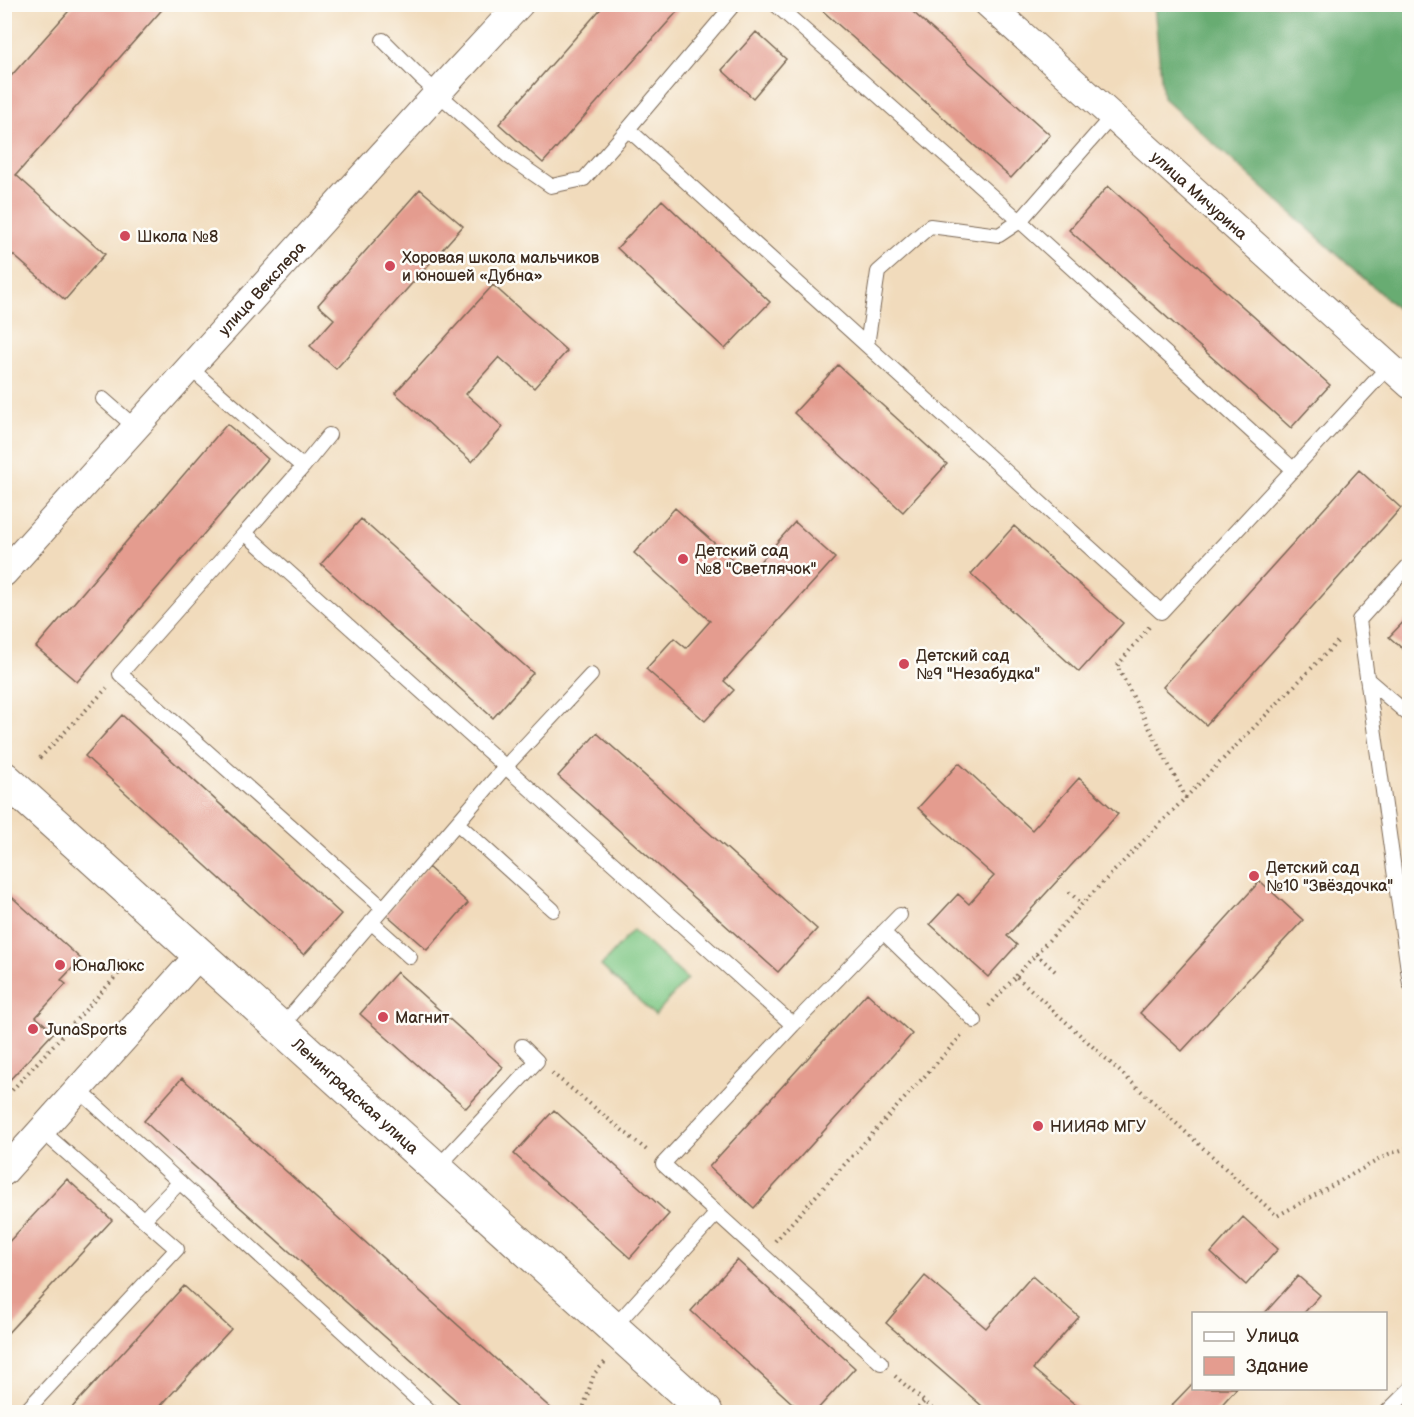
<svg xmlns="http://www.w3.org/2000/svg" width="1414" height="1417" viewBox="0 0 1414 1417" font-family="'Balsamiq Sans',sans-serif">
	<rect width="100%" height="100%" fill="#fdfcf7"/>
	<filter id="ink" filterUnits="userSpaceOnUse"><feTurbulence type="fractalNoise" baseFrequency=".0167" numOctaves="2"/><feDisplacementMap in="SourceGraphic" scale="12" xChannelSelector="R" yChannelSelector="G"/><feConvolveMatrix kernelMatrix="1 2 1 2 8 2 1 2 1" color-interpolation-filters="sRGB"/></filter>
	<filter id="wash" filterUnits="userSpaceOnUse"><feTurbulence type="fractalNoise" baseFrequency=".008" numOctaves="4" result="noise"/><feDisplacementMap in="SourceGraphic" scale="24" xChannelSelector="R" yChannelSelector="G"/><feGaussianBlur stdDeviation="1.35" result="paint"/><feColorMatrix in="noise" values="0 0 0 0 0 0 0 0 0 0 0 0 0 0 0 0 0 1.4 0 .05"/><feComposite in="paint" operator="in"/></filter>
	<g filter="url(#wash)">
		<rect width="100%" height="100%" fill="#f1dbbc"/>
		<!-- green -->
		<path fill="#7fc885" stroke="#5d7952" stroke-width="1.5" d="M633 930 687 979 655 1015 601 966Z"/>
		<!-- forest -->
		<path fill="#67ac72" stroke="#516b48" stroke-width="1.5" d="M1154 5H1409V319L1163 98Z"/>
		<g id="blocks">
			<!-- building -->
			<path fill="#e49c8f" d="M75 4H167L16 175 105 254 65 300 4 247V84Z
				M605 4H684L543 163 499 124Z
				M815 4H904L1050 135 1011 178Z
				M756 32 786 59 753 98 722 70Z
				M1108 186 1330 385 1291 428 1069 230Z
				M420 189 463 226 336 369 310 346 334 319 318 305Z
				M662 200 770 302 725 349 617 248Z
				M493 285 567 351 534 388 499 357 466 394 503 427 472 462 395 393Z
				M838 365 947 464 903 512 794 413Z
				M227 424 268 459 77 682 36 647Z
				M1359 470 1401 508 1206 725 1163 687Z
				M675 508 749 574 795 522 835 558 724 681 734 690 705 721 646 669 674 638 686 648 710 621 634 553Z
				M361 519 533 673 493 718 321 564Z
				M1014 526 1123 623 1079 672 971 574Z
				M1410 615V655L1389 637Z
				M122 715 341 914 304 955 85 756Z
				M597 733 817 929 778 972 558 776Z
				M959 763 1032 830 1079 778 1118 814 1007 936 1017 945 988 977 930 924 958 894 969 904 994 876 918 808Z
				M428 867 468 903 427 950 386 914Z
				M1260 881 1303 920 1182 1051 1140 1013Z
				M4 890 81 959 61 980 66 984 36 1017 54 1032 4 1086V993L7 990 4 988Z
				M397 972 503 1067 466 1108 360 1014Z
				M867 993 912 1034 754 1208 709 1167Z
				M182 1078 555 1412H469L167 1142 144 1121Z
				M554 1110 669 1214 630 1258 514 1154Z
				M67 1179 112 1220 4 1337V1247Z
				M1243 1217 1278 1249 1246 1285 1211 1253Z
				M737 1260 855 1368 815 1412H802L691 1311Z
				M925 1276 986 1328 1032 1276 1079 1317 1033 1369 1084 1412H989L922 1354 886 1323Z
				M1298 1276 1320 1295 1303 1314H1264Z
				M184 1286 231 1329 155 1412H68Z
				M1194 1382V1388H1237L1215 1412H1175L1178 1410 1172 1405Z"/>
		</g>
	</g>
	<g filter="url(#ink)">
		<use href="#blocks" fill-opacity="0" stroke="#7b6855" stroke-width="1.5"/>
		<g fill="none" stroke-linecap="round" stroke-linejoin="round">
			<!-- lane casing -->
			<g stroke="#7b6855" stroke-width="16">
				<path id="lane" d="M775 4 1020 221 1294 470
					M383 40 421 78 508 156 551 186 584 179 628 129 1161 612 1389 366
					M628 129 734 4
					M867 345 878 272 930 226 999 235 1020 221 1112 116
					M190 368 303 467 245 533 793 1025 663 1164 881 1363
					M103 399 136 428
					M303 467 329 435
					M245 533 120 674 383 908
					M1410 564 1359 620 1410 984
					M1367 679 1410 716
					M457 823 553 910
					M371 922 410 957
					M883 932 975 1021
					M793 1025 900 915
					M281 1027 506 766 591 675
					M79 1090 431 1412
					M437 1168 537 1061 522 1046
					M144 1219 180 1182
					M613 1328 717 1213
					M25 1412 177 1249 42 1131
					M1387 1412 1410 1389"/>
			</g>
			<!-- street casing -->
			<g stroke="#7b6855" stroke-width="29">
				<g id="street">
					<path id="s1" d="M988 4 1410 385"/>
					<path id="s2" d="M4 573 454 75 520 4"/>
					<path d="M4 1172 200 954"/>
				</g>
			</g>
			<!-- secondary casing -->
			<g stroke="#7b6855" stroke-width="35">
				<g id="secondary">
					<path id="s3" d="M4 778 706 1412"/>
				</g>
			</g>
			<!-- path -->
			<path stroke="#7b6855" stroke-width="4" stroke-dasharray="1.5 4.5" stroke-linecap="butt" d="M1149 627 1117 666 1186 798
				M40 758 107 688
				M1069 892 1082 904
				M1036 954 1057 973
				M1016 976 1082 904 1340 639
				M989 1006 1016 976 1277 1216 1389 1154 1410 1147
				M552 1073 649 1152
				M4 1099 131 960
				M775 1241 962 1035
				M895 1376 936 1412
				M582 1412 594 1374 605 1362
				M914 1412 924 1402"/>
			<!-- lane -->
			<use href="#lane" stroke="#fff" stroke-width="14"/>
			<!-- street -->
			<use href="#street" stroke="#fff" stroke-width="27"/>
			<!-- secondary -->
			<use href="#secondary" stroke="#fff" stroke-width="33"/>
		</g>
	</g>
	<!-- markers -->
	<g fill="#d1495b" stroke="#fdfcf7" stroke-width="2">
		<circle cx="125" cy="236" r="6"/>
		<circle cx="390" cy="266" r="6"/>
		<circle cx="683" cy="559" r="6"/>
		<circle cx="904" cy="664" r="6"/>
		<circle cx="1254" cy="876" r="6"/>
		<circle cx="60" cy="965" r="6"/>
		<circle cx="383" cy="1017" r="6"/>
		<circle cx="33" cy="1029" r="6"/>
		<circle cx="1038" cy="1126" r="6"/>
	</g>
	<g text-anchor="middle" stroke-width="5" stroke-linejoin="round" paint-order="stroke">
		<!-- street labels -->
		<g font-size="16" fill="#3b2a1e" stroke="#fdfcf7">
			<text dy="6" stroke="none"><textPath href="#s1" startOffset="285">улица Мичурина</textPath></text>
			<text dy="6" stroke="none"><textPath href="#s2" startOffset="384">улица Векслера</textPath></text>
			<text dy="6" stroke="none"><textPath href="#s3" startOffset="474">Ленинградская улица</textPath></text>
		</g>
		<!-- poi labels -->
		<g font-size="16" fill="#3b2a1e" stroke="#fdfcf7" text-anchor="start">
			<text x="137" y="242">Школа №8</text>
			<text x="402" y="263">Хоровая школа мальчиков<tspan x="402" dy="18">и юношей «Дубна»</tspan></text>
			<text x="695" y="556">Детский сад<tspan x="695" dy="18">№8 "Светлячок"</tspan></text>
			<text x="916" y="661">Детский сад<tspan x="916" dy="18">№9 "Незабудка"</tspan></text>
			<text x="1266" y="873">Детский сад<tspan x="1266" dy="18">№10 "Звёздочка"</tspan></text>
			<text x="72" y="971">ЮнаЛюкс</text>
			<text x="395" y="1023">Магнит</text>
			<text x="45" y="1035">JunaSports</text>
			<text x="1050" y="1132">НИИЯФ МГУ</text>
		</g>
	</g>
	<!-- margin -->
	<rect width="1414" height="1417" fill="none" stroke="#fdfcf7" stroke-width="24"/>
	<!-- legend -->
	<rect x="1192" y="1312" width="195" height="78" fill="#fdfcf7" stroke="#afa8a0" stroke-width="1.5"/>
	<rect x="1204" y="1332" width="30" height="9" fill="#ffffff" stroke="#afa8a0" stroke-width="1.5"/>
	<text x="1246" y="1342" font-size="18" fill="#3b2a1e">Улица</text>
	<rect x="1204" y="1357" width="30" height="18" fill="#e49c8f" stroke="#afa8a0" stroke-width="1.5"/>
	<text x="1246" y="1372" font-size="18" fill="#3b2a1e">Здание</text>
</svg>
